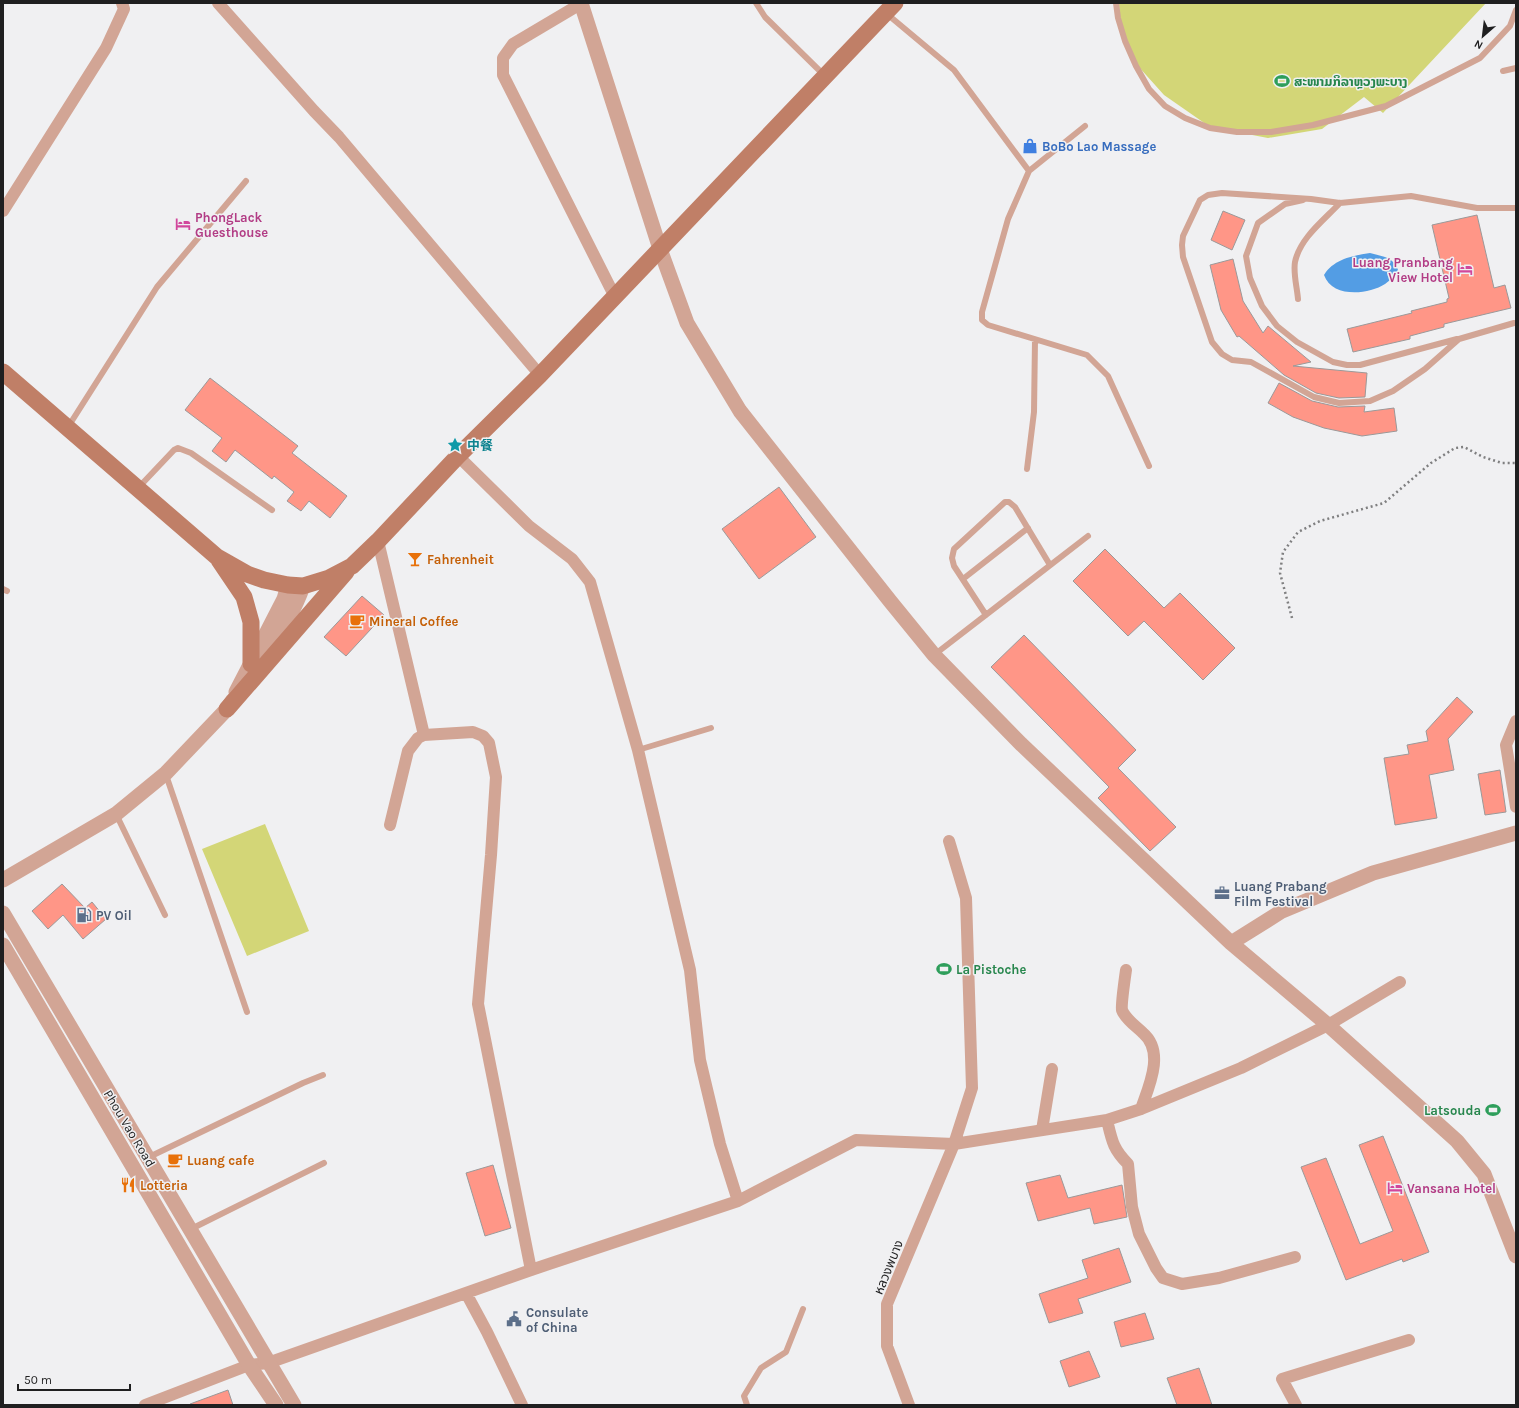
<svg xmlns="http://www.w3.org/2000/svg" width="1519" height="1408" viewBox="0 0 1519 1408" font-family="Karla,'Noto Sans SC','Noto Sans Lao','Noto Sans Thai',sans-serif">
	<rect width="100%" height="100%" fill="#f0f0f2"/>
	<!-- green -->
	<path fill="#d3d677" d="M1119 3H1486L1383 113 1364 97 1322 129 1268 138 1210 127 1164 95 1138 66 1120 24Z
		M265 824 309 931 247 956 202 849Z"/>
	<!-- water -->
	<path fill="#539de4" d="M1370 253C1381 256 1394 257 1398 270 1395 275 1391 280 1385 284 1368 295 1332 298 1324 275 1334 259 1352 256 1370 253Z"/>
	<!-- building -->
	<path fill="#ff9687" stroke="#9b9999" d="M1223 211 1245 220 1232 250 1211 240Z
		M1477 215 1494 288 1505 285 1511 308 1444 324V327L1410 336V339L1353 352 1347 329 1412 313 1411 311 1447 302V299L1449 298 1432 225Z
		M1233 259 1243 301 1263 333 1268 326 1311 362 1293 366 1367 373 1365 397 1339 398 1316 393 1284 375 1239 336 1237 337 1221 310 1210 265Z
		M210 378 298 446 292 453 347 496 330 518 309 501 301 511 287 501 294 492 274 476 272 479 235 450 226 462 212 451 222 438 185 410Z
		M1279 383 1312 401 1338 407 1365 406 1364 412 1394 408 1397 431 1362 436 1324 428 1293 417 1268 403Z
		M779 487 816 537 759 579 722 529Z
		M1105 549 1164 608 1180 593 1235 648 1203 680 1144 621 1128 636 1073 581Z
		M362 596 384 615 346 656 324 637Z
		M1024 635 1136 750 1118 768 1176 827 1150 851 1098 798 1109 787 991 667Z
		M1457 697 1473 712 1448 739 1454 770 1429 775 1437 818 1395 825 1384 758 1409 754 1407 745 1428 741 1426 731Z
		M1500 770 1506 812 1485 815 1478 774Z
		M62 884 85 908 92 902 106 919 83 939 63 915 48 929 32 911Z
		M1383 1136 1429 1252 1403 1262 1402 1259 1346 1280 1301 1167 1326 1158 1360 1244 1393 1231 1359 1145Z
		M493 1165 511 1228 485 1236 466 1173Z
		M1060 1175 1068 1198 1122 1185 1127 1217 1094 1224 1090 1208 1038 1221 1026 1183Z
		M1119 1248 1131 1282 1078 1299 1083 1313 1049 1323 1039 1294 1088 1278 1082 1260Z
		M1145 1313 1154 1339 1121 1347 1114 1322Z
		M1089 1351 1100 1377 1069 1387 1060 1361Z
		M1199 1368 1212 1405H1177L1167 1378Z
		M228 1390 233 1405H190V1404Z"/>
	<g fill="none" stroke-linecap="round" stroke-linejoin="round">
		<!-- path -->
		<path stroke="#7f7f80" stroke-width="2.5" stroke-dasharray="2 3" stroke-linecap="butt" d="M1292 618 1280 573 1283 552 1298 532 1320 521 1384 503 1431 463 1455 448 1464 447 1483 457 1502 463H1516"/>
		<!-- service -->
		<path stroke="#d2a595" stroke-width="6" d="M756 3 765 17 825 76
			M1116 3 1118 18 1125 41 1136 66 1149 89 1165 106 1185 118 1210 128 1237 132H1271L1313 125 1386 106 1480 58 1510 26 1516 10
			M887 14 954 70 1029 171 1008 219 982 312V320L988 325 1087 355 1108 376 1149 466
			M1503 71 1516 68
			M1029 171 1085 126
			M1303 200 1285 204 1258 223 1246 256 1250 278 1262 306 1277 326 1297 342 1333 362 1347 365H1360L1457 339
			M1298 299C1297 287 1293 273 1295 262 1300 238 1324 220 1340 203
			M1514 323 1459 339 1425 369 1393 391 1370 401 1339 403 1314 397 1251 362 1232 360 1222 354 1212 342 1183 257 1182 245 1183 236 1200 200 1208 195 1222 193 1311 199 1340 203 1411 196 1477 208H1516
			M68 427 157 287 246 181
			M1027 469 1034 412 1035 340
			M139 487 174 450 178 448 191 453 272 510
			M963 579 1028 528
			M3 589 7 591
			M986 615 954 566 952 558 954 549 1005 502H1009L1015 507 1050 565
			M934 655 1088 536
			M638 750 711 728
			M166 775 247 1012
			M116 814 165 915
			M147 1158 303 1083 323 1075
			M191 1229 324 1163
			M747 1405 744 1396 761 1368 786 1352 803 1309"/>
		<!-- minor -->
		<path stroke="#d2a595" stroke-width="12" d="M218 3 314 111 339 137 540 375
			M582 3 513 44 503 58V75L615 297
			M3 211 106 48 124 9 122 3
			M458 456 529 526 572 559 590 582 638 750 690 970 700 1060 720 1144 738 1201
			M378 541 424 735 418 738 408 751 390 825
			M1516 721 1506 745 1516 807
			M424 735 473 732 483 736 489 743 496 777 491 855 478 1004 531 1270
			M1126 970C1125 977 1121 1005 1122 1010 1125 1019 1137 1027 1143 1033 1165 1052 1149 1086 1141 1109
			M1107 1120C1112 1141 1113 1149 1128 1164L1132 1207 1139 1234 1156 1268 1163 1278 1182 1284 1219 1278 1295 1257
			M1042 1130 1052 1069
			M466 1293 487 1332 522 1405
			M145 1405 249 1365 268 1363 531 1270 738 1201 856 1140 954 1144 1107 1120 1141 1109 1241 1068 1328 1025 1400 982
			M909 1405 887 1346V1304L954 1144 972 1088 966 898 949 841
			M1296 1405 1282 1379 1409 1340"/>
		<!-- tertiary -->
		<path stroke="#d2a595" stroke-width="15" d="M581 3 660 249 687 323 740 411 890 601 934 655 1021 744 1231 943 1328 1025 1457 1141 1484 1174 1516 1256
			M265 656C281 633 294 612 303 586
			M236 692 284 599 288 585
			M3 880 116 814 166 773 227 709 233 700
			M3 913 294 1405
			M1231 943 1282 911 1373 873 1516 833
			M3 945 249 1365 276 1405"/>
		<!-- secondary -->
		<path stroke="#c07f67" stroke-width="17" d="M3 372 217 557 247 574 264 580 288 585 303 586 329 578 352 566 378 541 458 456 540 375 895 3
			M219 560 244 597 251 622V664
			M227 709 346 572"/>
	</g>
	<!-- icons -->
	<defs>
		<g id="stadium-bare" transform="scale(1.2)"><path d="M0-5a6.5 5 0 1 0 0 10a6.5 5 0 1 0 0-10ZM-3.5-1.8h7v3.6h-7Z" fill="#2e9e5b" stroke="#f0f0f2" stroke-width="2.5" paint-order="stroke"/></g>
		<g id="shop-bare" transform="scale(1.2)"><path d="M-5-2.5h2.3a2.7 3.5 0 0 1 5.4 0H5L5.5 6h-11ZM-1.5-2.5h3a1.5 2.3 0 0 0-3 0Z" fill="#3f7fe0" stroke="#f0f0f2" stroke-width="2.5" paint-order="stroke"/></g>
		<g id="hotel-bare" transform="scale(1.2)"><path d="M-6-4.5h1.5V1H6V5H4.5V3h-9V5H-6ZM-4 0a1.8 1.8 0 1 1 3.6 0ZM.5 0V-2.5h3Q6-2.5 6 0Z" fill="#d1479c" stroke="#f0f0f2" stroke-width="2.5" paint-order="stroke"/></g>
		<g id="sight-bare" transform="scale(1.2)"><path d="M0-6L1.8-2.2L6-1.7L2.9 1.2L3.7 5.4L0 3.3L-3.7 5.4L-2.9 1.2L-6-1.7L-1.8-2.2Z" fill="#0f9aa8" stroke="#f0f0f2" stroke-width="2.5" paint-order="stroke"/></g>
		<g id="bar-bare" transform="scale(1.2)"><path d="M-6-5H6L.8 .8V4.5H3.5V6h-7V4.5H-.8V.8Z" fill="#e8710a" stroke="#f0f0f2" stroke-width="2.5" paint-order="stroke"/></g>
		<g id="cafe-bare" transform="scale(1.2)"><path d="M-5.5-4.5H6V0H3Q3 3.5 0 3.5H-2.5Q-5.5 3.5-5.5 0ZM3-3.2v2h1.7v-2ZM-6 4.5H4V6H-6Z" fill="#e8710a" stroke="#f0f0f2" stroke-width="2.5" paint-order="stroke"/></g>
		<g id="office-bare" transform="scale(1.2)"><path d="M-6-3h4V-5.5h4V-3h4V5H-6ZM-1-4.5V-3h2v-1.5ZM-6 0V1H6V0Z" fill="#5c6f8a" stroke="#f0f0f2" stroke-width="2.5" paint-order="stroke"/></g>
		<g id="fuel-bare" transform="scale(1.2)"><path d="M-5.5-6h7V0h2V4h1.3V-2.5L3-4.5l.8-.8L6-3V5H2.5V1h-1V6h-7ZM-4.2-4.7v3.2H.2V-4.7Z" fill="#5c6f8a" stroke="#f0f0f2" stroke-width="2.5" paint-order="stroke"/></g>
		<g id="restaurant-bare" transform="scale(1.2)"><path d="M-5-6h1v4h1v-4h1v4h1v-4h1v5L-1.5 .5V6h-2V.5L-5-1ZM5-6V6H3V1.5H1.5Q1.5-4 5-6Z" fill="#e8710a" stroke="#f0f0f2" stroke-width="2.5" paint-order="stroke"/></g>
		<g id="civic-bare" transform="scale(1.2)"><path d="M-.6-6.5H3V-4.5H.6V-3L4-1V1h2V6H-6V1h2V-1L-.6-3ZM-1.2 2.5V6h2.4V2.5Z" fill="#5c6f8a" stroke="#f0f0f2" stroke-width="2.5" paint-order="stroke"/></g>
	</defs>
	<g fill-rule="evenodd">
		<use href="#stadium-bare" x="1282" y="81"/>
		<use href="#shop-bare" x="1030" y="146"/>
		<use href="#hotel-bare" x="183" y="224"/>
		<use href="#hotel-bare" x="1465" y="269"/>
		<use href="#sight-bare" x="455" y="445"/>
		<use href="#bar-bare" x="415" y="559"/>
		<use href="#cafe-bare" x="357" y="621"/>
		<use href="#office-bare" x="1222" y="893"/>
		<use href="#fuel-bare" x="84" y="915"/>
		<use href="#stadium-bare" x="944" y="969"/>
		<use href="#stadium-bare" x="1493" y="1110"/>
		<use href="#cafe-bare" x="175" y="1160"/>
		<use href="#restaurant-bare" x="128" y="1185"/>
		<use href="#hotel-bare" x="1395" y="1188"/>
		<use href="#civic-bare" x="514" y="1319"/>
	</g>
	<g text-anchor="middle" stroke-width="3" stroke-linejoin="round" paint-order="stroke">
		<!-- leisure labels -->
		<g font-size="13" font-weight="bold" fill="#27864d" stroke="#f0f0f2" text-anchor="start">
			<text x="1294" y="86">ສະໜາມກິລາຫຼວງພະບາງ</text>
			<text x="956" y="974">La Pistoche</text>
			<text x="1481" y="1115" text-anchor="end">Latsouda</text>
		</g>
		<!-- shop labels -->
		<g font-size="13" font-weight="bold" fill="#366cbe" stroke="#f0f0f2" text-anchor="start">
			<text x="1042" y="151">BoBo Lao Massage</text>
		</g>
		<!-- hotel labels -->
		<g font-size="13" font-weight="bold" fill="#b23c85" stroke="#f0f0f2" text-anchor="start">
			<text x="195" y="222">PhongLack<tspan x="195" dy="15">Guesthouse</tspan></text>
			<text x="1453" y="267" text-anchor="end">Luang Pranbang<tspan x="1453" dy="15">View Hotel</tspan></text>
			<text x="1407" y="1193">Vansana Hotel</text>
		</g>
		<!-- culture labels -->
		<g font-size="13" font-weight="bold" fill="#0d838f" stroke="#f0f0f2" text-anchor="start">
			<text x="467" y="450">中餐</text>
		</g>
		<!-- food labels -->
		<g font-size="13" font-weight="bold" fill="#c56008" stroke="#f0f0f2" text-anchor="start">
			<text x="427" y="564">Fahrenheit</text>
			<text x="369" y="626">Mineral Coffee</text>
			<text x="187" y="1165">Luang cafe</text>
			<text x="140" y="1190">Lotteria</text>
		</g>
		<!-- service labels -->
		<g font-size="13" font-weight="bold" fill="#4e5e75" stroke="#f0f0f2" text-anchor="start">
			<text x="1234" y="891">Luang Prabang<tspan x="1234" dy="15">Film Festival</tspan></text>
			<text x="96" y="920">PV Oil</text>
			<text x="526" y="1317">Consulate<tspan x="526" dy="15">of China</tspan></text>
		</g>
		<!-- street labels -->
		<g font-size="13" fill="#1f1f20" stroke="#f0f0f2">
			<text transform="translate(130 1128) rotate(59)" y="5">Phou Vao Road</text>
			<text transform="translate(888 1267) rotate(-68)" y="5">หลวงพบาง</text>
		</g>
	</g>
	<!-- border -->
	<rect width="1519" height="1408" fill="none" stroke="#1f1f20" stroke-width="8"/>
	<!-- north arrow -->
	<g transform="translate(1483 36) rotate(208)" stroke="#f0f0f2" stroke-width="3" paint-order="stroke">
	<path d="M0-3L7 15L0 10L-7 15Z" fill="#1f1f20"/>
	<text y="-6" font-size="11" font-weight="bold" text-anchor="middle" fill="#1f1f20">N</text>
	</g>
	<!-- scale -->
	<path d="M18 1384v6h112v-6" fill="none" stroke="#1f1f20" stroke-width="2"/>
	<text x="24" y="1384" font-size="12" fill="#1f1f20" stroke="#f0f0f2" stroke-width="3" paint-order="stroke">50 m</text>
</svg>
